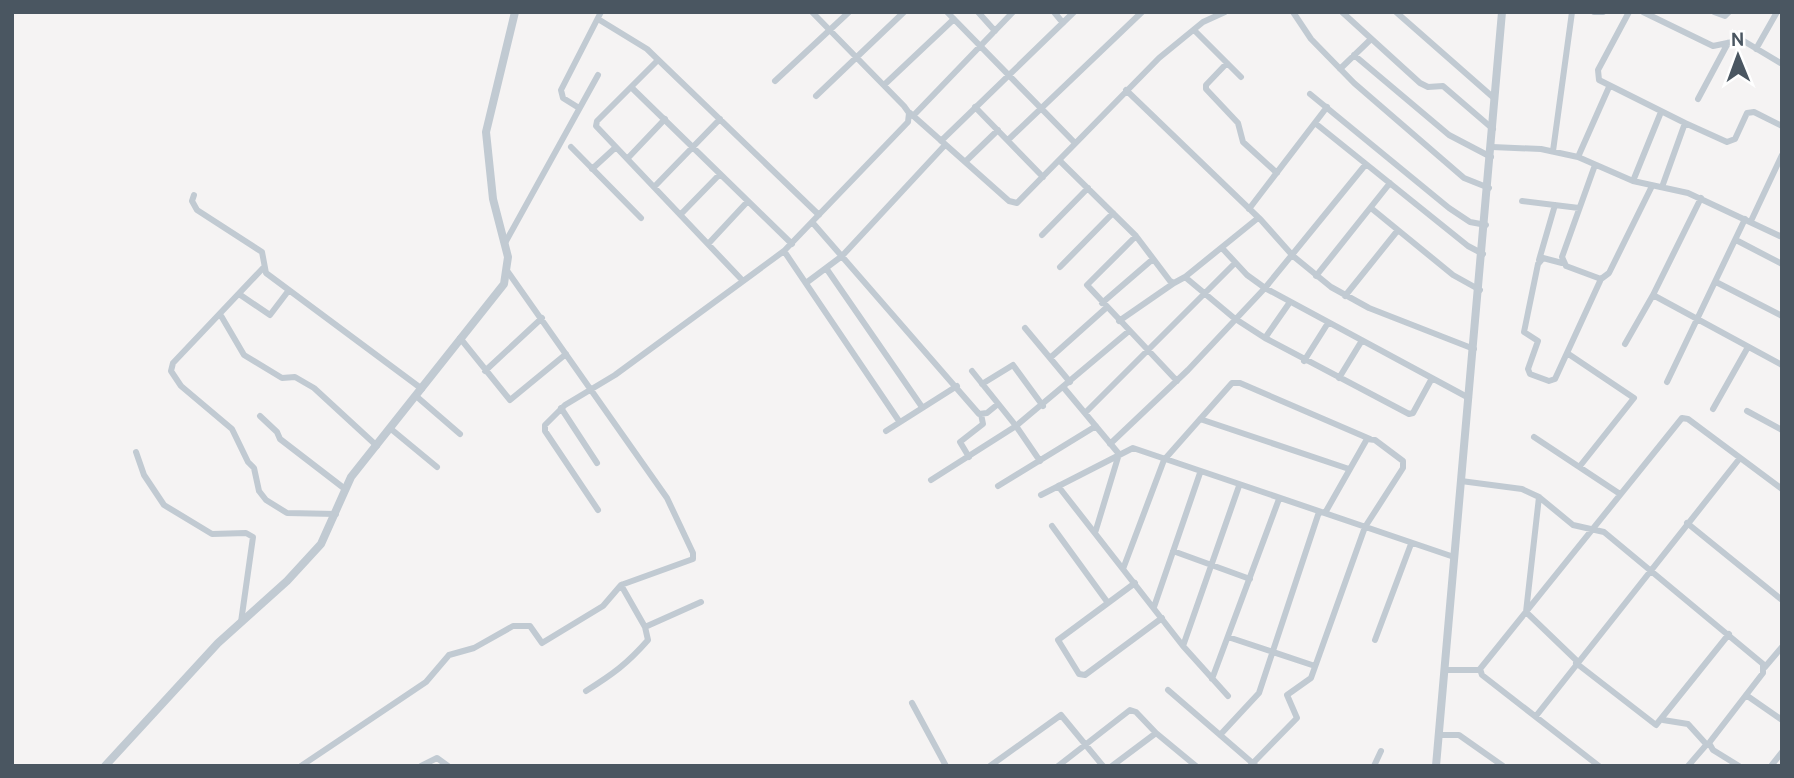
<svg xmlns="http://www.w3.org/2000/svg" width="1794" height="778" viewBox="0 0 1794 778" font-family="Cabin,sans-serif">
	<rect width="100%" height="100%" fill="#f5f3f3"/>
	<g fill="none" stroke-linecap="round" stroke-linejoin="round">
		<!-- minor -->
		<path stroke="#c1cad2" stroke-width="6" d="M947 12 1075 143
			M978 12 995 31
			M1054 12 1063 23
			M1293 12 1311 39 1354 83 1464 178 1489 188
			M1342 12 1420 83 1428 87 1443 86 1493 129
			M1396 12 1495 99
			M1594 12H1603
			M1629 12 1598 70 1599 80 1685 123
			M1643 12 1713 46 1742 40 1782 64
			M1714 12 1725 16 1729 12
			M598 19 647 49 819 215
			M1194 30 1241 77
			M1756 49 1777 12
			M1354 55 1449 135 1491 157
			M658 60 597 121 596 126 743 281
			M1227 63 1206 85V89L1238 123 1243 142 1277 173
			M1340 69 1370 40
			M775 81 849 12
			M884 85 954 19
			M631 87 792 244
			M1126 90 1261 220 1293 256 1331 287 1369 308 1474 349
			M1310 94 1449 208 1470 222 1486 225
			M816 96 904 12
			M1698 99 1728 43
			M975 107 1043 177
			M579 108 563 98 561 90 601 12
			M910 113 1009 201 1017 203 1159 58 1203 22 1225 12
			M913 116 1013 12
			M1315 123 1468 246 1483 254
			M1008 140 1142 12
			M941 141 1074 12
			M571 147 641 218
			M1492 147 1541 149 1578 157 1633 181 1688 193 1782 237
			M1553 151 1572 12
			M1578 157 1609 87
			M628 158 665 119
			M1059 160 1136 236 1170 281 1174 283 1185 277 1234 318 1265 338 1409 414 1413 413 1431 380
			M965 162 998 130
			M1595 165 1562 257 1566 266 1601 279 1609 273 1652 186
			M592 169 616 147
			M1633 181 1661 112
			M655 186 720 119
			M1662 187 1685 123 1727 142 1735 139 1747 113 1754 112 1782 126
			M194 195 192 201 197 210 262 252 266 273 422 389
			M1701 198 1653 295 1782 365
			M1522 201 1579 208
			M1371 208 1453 275 1480 290
			M1249 209 1327 107
			M681 214 720 174
			M1751 221 1782 155
			M812 222 979 414 987 413 998 404
			M1042 235 1088 188
			M1136 236 1087 285 1177 381
			M1736 240 1782 264
			M505 243 598 75
			M709 243 748 201
			M1222 248 1247 275 1265 288 1469 398
			M784 251 899 421
			M1539 260 1555 205
			M1562 263 1543 258 1538 264 1524 332 1538 341 1528 369 1530 374 1549 381 1555 379 1601 279
			M264 267 173 363 171 371 181 386 232 429 248 462 254 468 259 491 266 500 287 513 336 514
			M1060 267 1113 213
			M826 268 922 407
			M1316 276 1390 183
			M1185 277 1258 218
			M1716 282 1782 316
			M806 283 842 256 945 145
			M239 294 270 315 289 290
			M1345 296 1398 230
			M1102 303 1153 259
			M220 314 244 355 282 378 295 377 314 388 377 446
			M1119 321 1174 283
			M1025 328 1070 382
			M460 338 510 400 566 354
			M1265 338 1290 302
			M1625 344 1653 295
			M1567 353 1634 398 1580 466
			M1050 358 1106 308
			M1304 361 1328 323
			M485 371 542 318
			M972 371 1016 426 1129 331
			M1339 378 1361 342
			M1667 382 1745 219
			M982 384 1013 365 1043 406
			M1064 388 1119 454 1095 533
			M416 396 460 434
			M561 408 597 463
			M1713 409 1748 347
			M1747 411 1782 430
			M1085 413 1235 263
			M260 416 277 432 280 439 345 489
			M1200 419 1349 469
			M391 429 437 467
			M886 431 957 386
			M1534 437 1620 494
			M1110 444 1188 370 1265 288 1366 164
			M136 452 144 475 164 505 212 534 246 533 253 537 241 622
			M969 457 960 442 983 424 981 414
			M931 480 1016 426 1040 461
			M1461 481 1522 489 1539 497 1573 525 1604 532 1763 664V673L1709 743 1713 750 1739 766
			M998 486 1096 426
			M1058 486 1183 646 1228 696
			M1041 495 1133 448 1454 557
			M1539 497 1526 612 1577 661
			M598 510 545 431V425L565 405 615 375 784 251 908 122 909 113 904 106 812 12
			M1687 523 1782 600
			M1052 526 1108 603
			M1173 551 1250 579
			M1123 569 1164 460 1232 383H1240L1370 439
			M1135 583 1058 640 1079 674 1085 675 1162 618
			M621 585 645 627 701 602
			M1154 607 1200 473
			M1228 637 1315 666
			M1375 640 1411 544
			M1183 646 1239 486
			M1576 663 1656 725 1729 634
			M1765 667 1782 647
			M1444 670H1479
			M1212 679 1279 499
			M1168 690 1256 766
			M586 691C613 674 627 664 648 640L645 627
			M1746 695 1782 720
			M912 703 946 766
			M1536 716 1740 458
			M1663 720 1688 724 1707 745
			M1220 735 1259 693 1319 512
			M1439 735H1459L1503 766
			M301 766 426 682 449 655 474 648 513 626H530L542 643 603 606 621 585 693 559V553L667 498 508 272
			M421 766 437 758 448 766
			M990 766 1061 715 1103 766
			M1058 766 1130 710 1136 712 1156 733
			M1112 766 1156 733 1196 766
			M1250 766 1297 718 1287 695 1311 678 1365 527 1403 468V461L1375 440 1367 439 1325 513
			M1374 766 1381 751
			M1599 766 1482 675 1480 669 1682 418 1688 419 1782 489
			M1688 766 1707 744
			M1771 766 1782 752"/>
		<!-- tertiary -->
		<path stroke="#c1cad2" stroke-width="8" d="M105 766 218 643 287 581 321 544 351 477 504 284 508 257 493 199 486 132 515 12
			M1436 766 1502 12"/>
	</g>
	<!-- border -->
	<rect width="1794" height="778" fill="none" stroke="#4a5661" stroke-width="28"/>
	<!-- north arrow -->
	<g transform="translate(1738 56) rotate(359)" stroke="#ffffff" stroke-width="5" paint-order="stroke">
	<path d="M0-5L12 26L0 18L-12 26Z" fill="#4a5661"/>
	<text y="-10" font-size="19" font-weight="bold" text-anchor="middle" fill="#4a5661">N</text>
	</g>
</svg>
